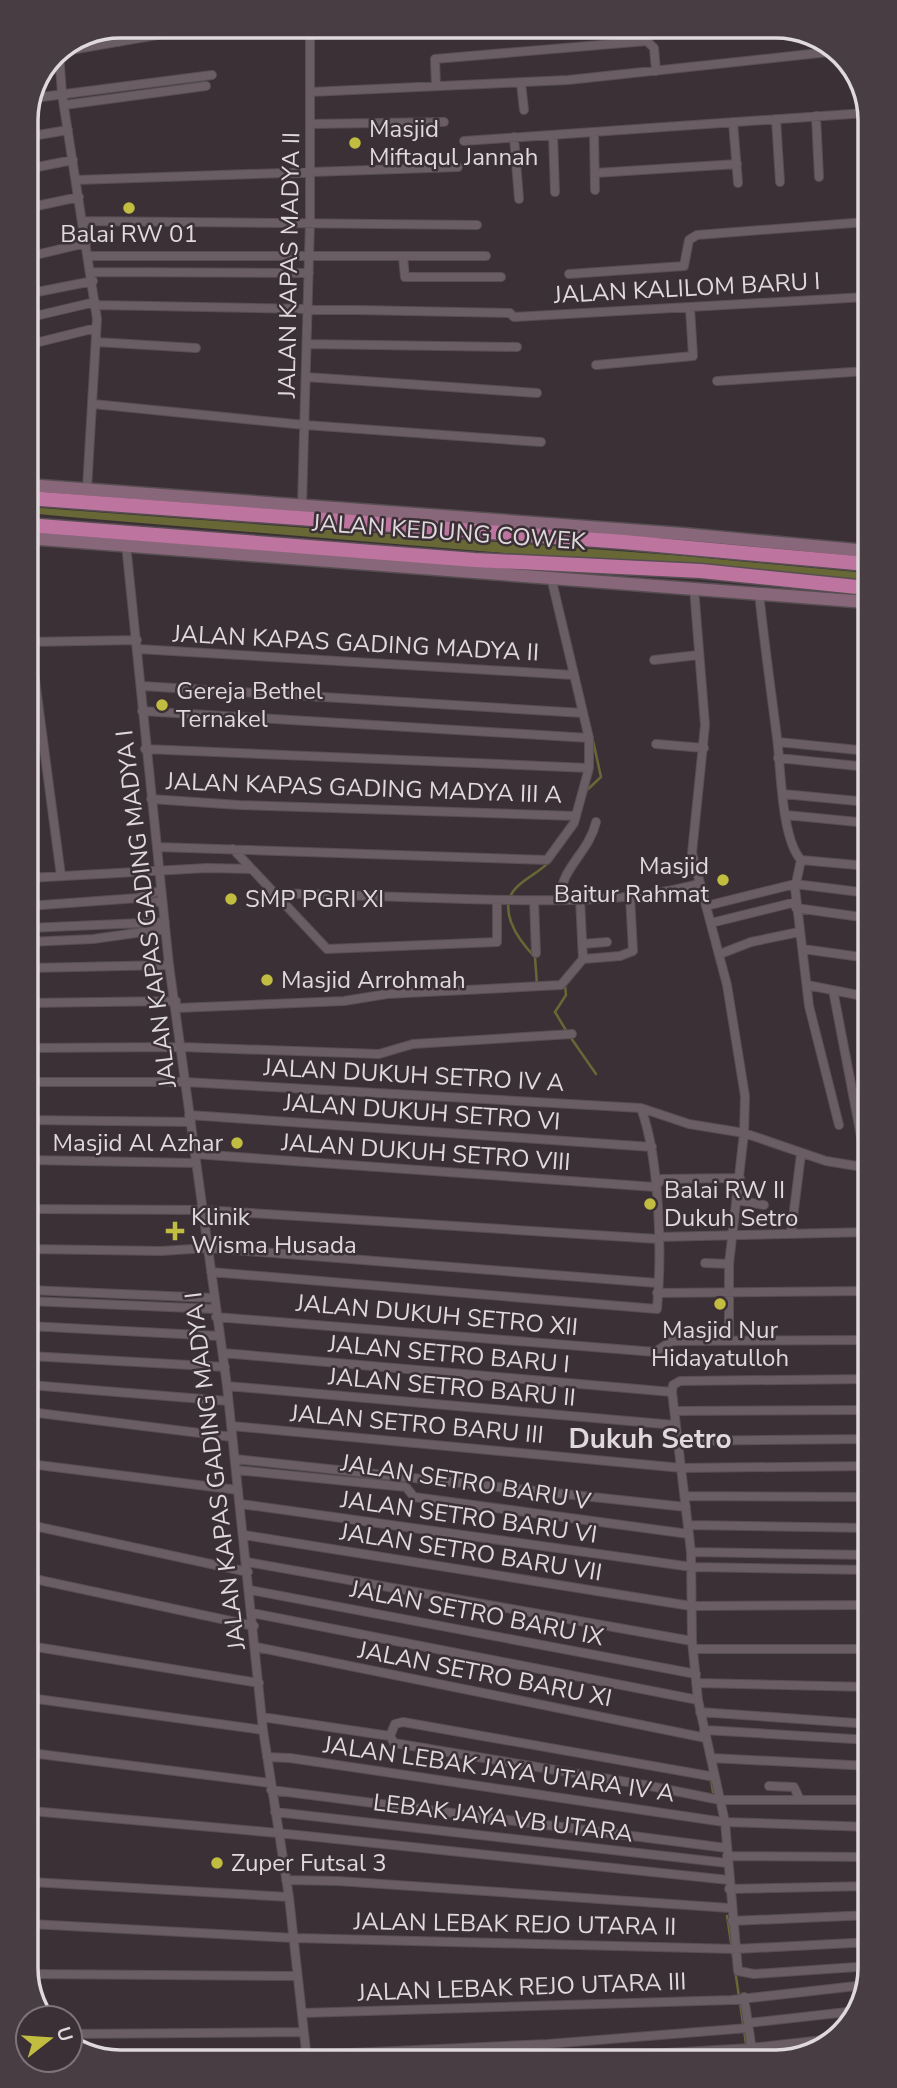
<svg xmlns="http://www.w3.org/2000/svg" width="897" height="2088" viewBox="0 0 897 2088" font-family="'Nunito Sans',sans-serif">
	<rect width="100%" height="100%" fill="#3b3036"/>
	<!-- water -->
	<path fill="#686736" d="M27 507 685 556 867 573V583L81 518 27 513Z"/>
	<g fill="none" stroke-linecap="round" stroke-linejoin="round">
		<!-- stream -->
		<path stroke="#686736" stroke-width="2.5" d="M586 791 601 777 592 736
			M537 985 535 957C518 940 494 906 519 885 529 876 541 871 550 861
			M565 985 566 995 555 1012 567 1032
			M571 1038 596 1074
			M711 1780 713 1792
			M727 1916 748 2057"/>
		<!-- minor casing -->
		<g stroke="#574e52" stroke-width="10">
			<path id="minor" d="M134 26 135 39
				M118 27 119 42
				M59 52 62 94 97 319 87 489
				M59 52 209 26
				M521 83 524 110
				M436 86 435 59 647 41 654 48 656 71
				M310 92 568 80 838 51
				M34 98 212 75
				M64 105 206 86
				M864 113 866 137
				M816 116 819 177
				M776 119 780 182
				M733 122 738 183
				M310 124 444 122
				M594 132 595 190
				M553 135 555 192
				M26 137 68 130
				M514 137 519 199
				M464 141 866 113
				M27 169 73 160
				M595 173 737 164
				M76 180 458 167
				M27 208 79 197
				M83 221 477 225
				M89 256H486
				M27 257 86 243
				M403 257 405 277H501
				M92 272 309 273
				M569 274 684 266 689 240 697 235 866 222
				M27 294 93 281
				M96 305 510 313 514 317 866 297
				M27 318 95 302
				M96 342 196 348
				M307 344 517 347
				M27 345 96 328
				M596 365 693 356 690 308
				M306 377 537 393
				M717 381 867 371
				M93 404 305 425 541 442
				M302 505 310 221V26
				M126 544 169 965 227 1386 263 1730 289 1897 307 2060
				M694 588 705 725 692 853 727 985 745 1096 744 1133 729 1264V1340
				M759 593C764 641 771 690 777 738 781 767 781 838 801 860
				M28 642 137 640
				M30 642 61 876
				M138 649 573 675
				M654 660 698 655
				M142 686 583 713
				M142 711 589 738
				M778 742 868 751
				M656 744 704 748
				M145 749 589 768
				M778 758 868 767
				M783 794 868 802
				M151 799 239 805 576 816
				M786 815 868 823
				M157 847 547 860 574 823 589 768V738L551 577
				M233 849 327 949 497 942V900
				M28 852 32 878
				M801 860 795 888 809 1006 839 1125
				M801 860 868 866
				M28 878 207 868 251 869
				M273 893C337 895 401 897 465 899 542 901 624 904 698 884
				M138 898 161 890
				M560 899C561 867 589 853 596 822
				M534 900 536 953
				M28 906 138 898 151 903 162 901
				M706 906 795 884 868 893
				M796 908 868 918
				M711 923 796 902
				M28 928 165 922
				M28 942 93 939 165 929
				M582 944 607 942
				M803 949 868 958
				M720 954 751 942 799 932
				M583 959 620 956 633 951 630 896
				M29 968 169 965
				M807 985 868 997
				M833 990 869 1178
				M29 1003 176 1001
				M177 1008 344 1001 387 994 561 985 583 959 580 899
				M29 1048 181 1047 379 1054 413 1044 572 1034
				M29 1082H185L641 1108 689 1124 744 1133 826 1161 869 1168
				M189 1115 652 1147
				M29 1120 191 1122
				M195 1154 655 1187 662 1179 740 1178
				M29 1160 196 1163
				M737 1200 764 1205
				M29 1209 203 1210 658 1239
				M791 1234 801 1154
				M658 1237 869 1232
				M29 1249 161 1251 208 1248 657 1283
				M705 1263 729 1264
				M211 1272 657 1309C662 1253 660 1160 641 1108
				M29 1290 214 1298
				M657 1293 869 1291
				M29 1301 215 1309
				M216 1317 655 1352 672 1341 869 1340
				M29 1326 219 1336
				M223 1353 672 1392
				M30 1356 225 1367
				M869 1379 680 1381 673 1385 672 1392 691 1552 692 1641 698 1700 725 1822 738 1971 754 1974 871 1966
				M30 1385 228 1401
				M227 1386 675 1425
				M675 1411 869 1410
				M30 1412 232 1437
				M232 1426 682 1468 869 1466
				M677 1441 869 1439
				M235 1459 686 1507
				M30 1464 238 1490
				M236 1470 406 1487 414 1497 689 1534
				M685 1496 870 1497
				M241 1504 692 1567 870 1570
				M30 1525 248 1572
				M688 1525 870 1528
				M244 1535 691 1606 870 1605
				M691 1552 870 1555
				M247 1562 692 1641
				M30 1578 254 1626
				M250 1590 696 1674
				M252 1613 698 1700
				M30 1646 259 1683
				M256 1647 706 1738
				M694 1649H870
				M696 1683 870 1687
				M30 1698 263 1730
				M700 1712 870 1724
				M262 1717 390 1736 395 1724 403 1722 715 1777
				M704 1730 870 1740
				M390 1736 394 1743 645 1785 720 1800H870
				M31 1753 270 1783
				M267 1757 290 1758 724 1822 870 1827
				M711 1758 870 1766
				M769 1786 794 1787 800 1800
				M271 1790 727 1848
				M31 1811 278 1833 729 1880
				M275 1812 727 1863
				M727 1856 870 1857
				M286 1880 338 1881 730 1908
				M31 1882 289 1897
				M729 1889 871 1886
				M732 1921 871 1915
				M31 1924 294 1938 736 1949 871 1942
				M31 1974 296 1976
				M744 1997 753 2057
				M302 2013 732 2000 865 1985
				M748 2023 856 2011
				M70 2034 303 2032
				M306 2055 548 2044 748 2028
				M579 2058 751 2048 832 2039"/>
		</g>
		<!-- secondary casing -->
		<g stroke="#574e52" stroke-width="15">
			<path id="secondary" d="M27 485 683 534 867 551
				M27 538 867 602"/>
		</g>
		<!-- trunk casing -->
		<g stroke="#574e52" stroke-width="17">
			<path id="trunk" d="M27 498 624 542 867 564
				M27 525 475 560 701 571 867 588"/>
		</g>
		<!-- minor -->
		<use href="#minor" stroke="#6a5e64" stroke-width="8"/>
		<!-- secondary -->
		<use href="#secondary" stroke="#89677a" stroke-width="12"/>
		<!-- trunk -->
		<use href="#trunk" stroke="#bd759f" stroke-width="14"/>
	</g>
	<!-- markers -->
	<g fill="#c1bd40" stroke="#3b3036" stroke-width="2.5">
		<circle cx="355" cy="143" r="7"/>
		<circle cx="129" cy="208" r="7"/>
		<circle cx="162" cy="705" r="7"/>
		<circle cx="723" cy="880" r="7"/>
		<circle cx="231" cy="899" r="7"/>
		<circle cx="267" cy="980" r="7"/>
		<circle cx="237" cy="1143" r="7"/>
		<circle cx="650" cy="1204" r="7"/>
		<path d="M171.5 1220.5h7v7h7v7h-7v7h-7v-7h-7v-7h7z"/>
		<circle cx="720" cy="1304" r="7"/>
		<circle cx="217" cy="1863" r="7"/>
	</g>
	<g text-anchor="middle" stroke-width="5" stroke-linejoin="round" paint-order="stroke">
		<!-- poi labels -->
		<g font-size="24" fill="#dfd8dc" stroke="#3b3036" text-anchor="start">
			<text x="369" y="137">Masjid<tspan x="369" dy="28">Miftaqul Jannah</tspan></text>
			<text x="129" y="242" text-anchor="middle">Balai RW 01</text>
			<text x="176" y="699">Gereja Bethel<tspan x="176" dy="28">Ternakel</tspan></text>
			<text x="709" y="874" text-anchor="end">Masjid<tspan x="709" dy="28">Baitur Rahmat</tspan></text>
			<text x="245" y="907">SMP PGRI XI</text>
			<text x="281" y="988">Masjid Arrohmah</text>
			<text x="223" y="1151" text-anchor="end">Masjid Al Azhar</text>
			<text x="664" y="1198">Balai RW II<tspan x="664" dy="28">Dukuh Setro</tspan></text>
			<text x="191" y="1225">Klinik<tspan x="191" dy="28">Wisma Husada</tspan></text>
			<text x="720" y="1338" text-anchor="middle">Masjid Nur<tspan x="720" dy="28">Hidayatulloh</tspan></text>
			<text x="231" y="1871">Zuper Futsal 3</text>
		</g>
		<!-- street labels -->
		<g font-size="24" fill="#dfd8dc" stroke="#3b3036">
			<text transform="translate(289 265) rotate(-89)" y="8">JALAN KAPAS MADYA II</text>
			<text transform="translate(687 288) rotate(-3)" y="8">JALAN KALILOM BARU I</text>
			<text transform="translate(449 532) rotate(4)" y="8">JALAN KEDUNG COWEK</text>
			<text transform="translate(356 643) rotate(3)" y="8">JALAN KAPAS GADING MADYA II</text>
			<text transform="translate(364 788) rotate(2)" y="8">JALAN KAPAS GADING MADYA III A</text>
			<text transform="translate(146 909) rotate(-97)" y="8">JALAN KAPAS GADING MADYA I</text>
			<text transform="translate(414 1075) rotate(3)" y="8">JALAN DUKUH SETRO IV A</text>
			<text transform="translate(422 1112) rotate(4)" y="8">JALAN DUKUH SETRO VI</text>
			<text transform="translate(426 1152) rotate(4)" y="8">JALAN DUKUH SETRO VIII</text>
			<text transform="translate(437 1315) rotate(5)" y="8">JALAN DUKUH SETRO XII</text>
			<text transform="translate(449 1354) rotate(5)" y="8">JALAN SETRO BARU I</text>
			<text transform="translate(452 1387) rotate(5)" y="8">JALAN SETRO BARU II</text>
			<text transform="translate(417 1424) rotate(5)" y="8">JALAN SETRO BARU III</text>
			<text transform="translate(215 1471) rotate(-97)" y="8">JALAN KAPAS GADING MADYA I</text>
			<text transform="translate(466 1482) rotate(9)" y="8">JALAN SETRO BARU V</text>
			<text transform="translate(469 1517) rotate(8)" y="8">JALAN SETRO BARU VI</text>
			<text transform="translate(471 1552) rotate(9)" y="8">JALAN SETRO BARU VII</text>
			<text transform="translate(477 1613) rotate(11)" y="8">JALAN SETRO BARU IX</text>
			<text transform="translate(485 1674) rotate(11)" y="8">JALAN SETRO BARU XI</text>
			<text transform="translate(499 1769) rotate(8)" y="8">JALAN LEBAK JAYA UTARA IV A</text>
			<text transform="translate(503 1818) rotate(7)" y="8">LEBAK JAYA VB UTARA</text>
			<text transform="translate(515 1924) rotate(1)" y="8">JALAN LEBAK REJO UTARA II</text>
			<text transform="translate(522 1987) rotate(-2)" y="8">JALAN LEBAK REJO UTARA III</text>
		</g>
		<!-- quarter labels -->
		<g font-size="28" font-weight="bold" fill="#dfd8dc" stroke="#3b3036">
			<text x="650" y="1448">Dukuh Setro</text>
		</g>
	</g>
	<!-- crop -->
	<path d="M0 0H897V2088H0ZM120 38H776A82 82 0 0 1 858 120V1968A82 82 0 0 1 776 2050H120A82 82 0 0 1 38 1968V120A82 82 0 0 1 120 38Z" fill="#483d43" fill-rule="evenodd"/>
	<path fill="none" stroke="#dfd8dc" stroke-width="3.5" d="M120 38H776A82 82 0 0 1 858 120V1968A82 82 0 0 1 776 2050H120A82 82 0 0 1 38 1968V120A82 82 0 0 1 120 38Z"/>
	<!-- north arrow -->
	<g transform="translate(49 2039) rotate(73)"><circle r="33" fill="#3b3036" stroke="#7d7378" stroke-width="2"/>
	<path d="M0-5L12 26L0 18L-12 26Z" fill="#c1bd40"/>
	<text y="-10" font-size="19" font-weight="bold" text-anchor="middle" fill="#dfd8dc">U</text>
	</g>
</svg>
